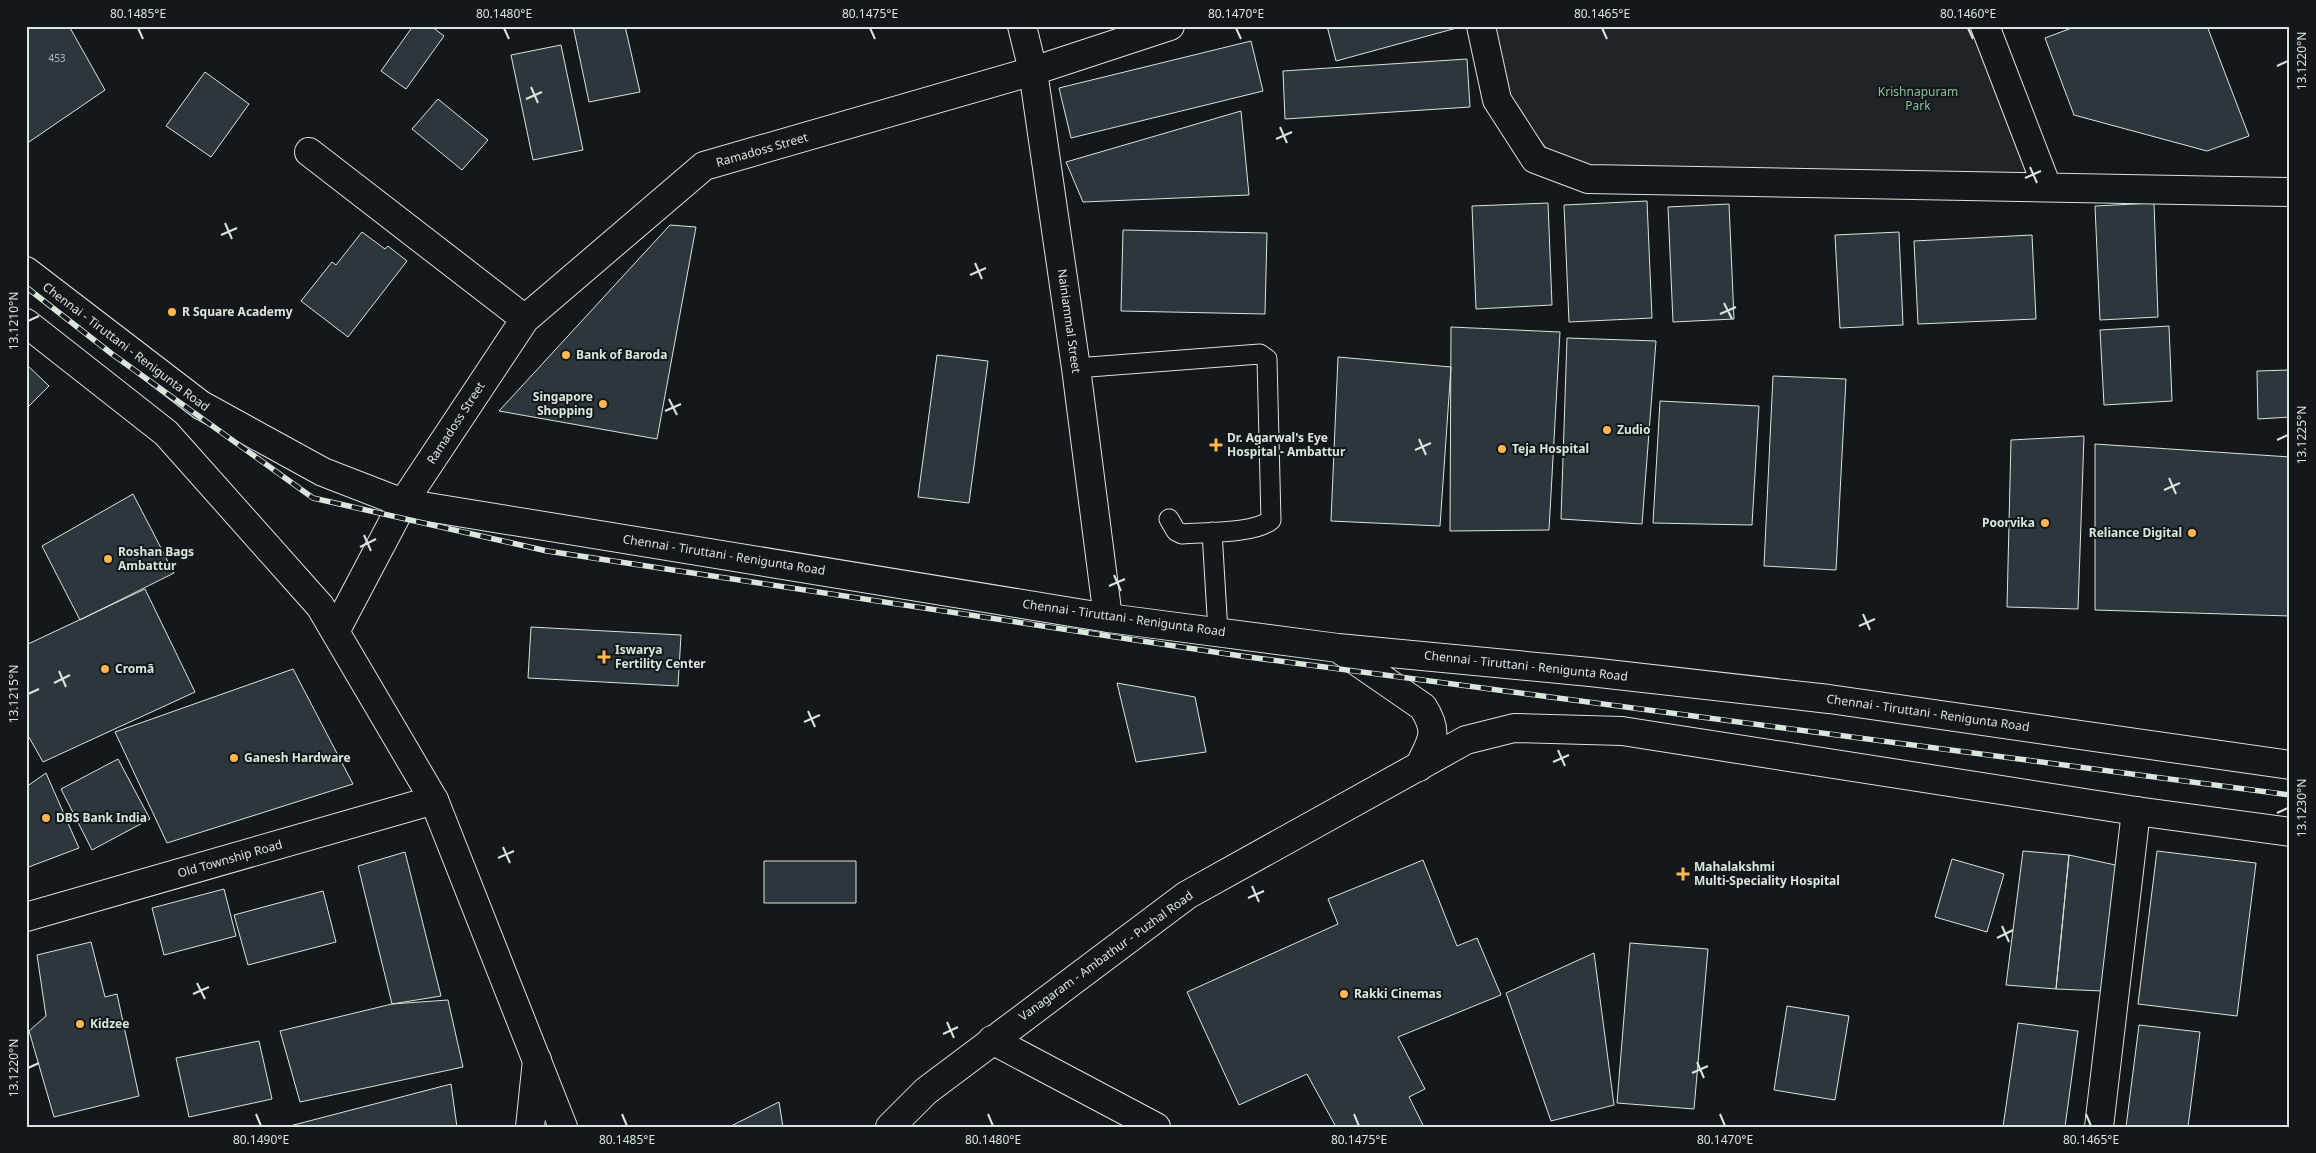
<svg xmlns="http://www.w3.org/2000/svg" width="2316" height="1153" viewBox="0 0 2316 1153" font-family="'Noto Sans',sans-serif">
	<rect width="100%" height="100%" fill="#14181c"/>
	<!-- park -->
	<path fill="#202428" stroke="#939e99" d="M1494 26H1974L2030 173 1607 170 1551 154 1509 101Z"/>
	<!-- building -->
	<path fill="#2c363c" stroke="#d8e6dc" d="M26 26H69L105 90 26 144Z
		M413 26H431L444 36 406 89 381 71Z
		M573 26H625L640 92 589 102Z
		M1327 26H1464L1336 61Z
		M2077 26H2207L2249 136 2207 151 2074 115 2045 38Z
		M1251 41 1263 91 1071 138 1059 88Z
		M561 45 583 150 533 160 511 55Z
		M1467 59 1470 107 1285 119 1283 71Z
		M205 72 249 104 211 157 166 126Z
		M438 99 488 140 462 170 412 129Z
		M1241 111 1249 195 1083 202 1066 162Z
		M1647 201 1652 318 1569 322 1564 205Z
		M1548 203 1552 305 1476 309 1472 206Z
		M2154 203 2158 317 2100 320 2095 206Z
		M1729 204 1734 319 1673 322 1668 207Z
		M670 225 696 227 657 439 499 411Z
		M1123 230 1267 233 1265 314 1121 311Z
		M362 232 385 249 388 246 407 261 348 337 301 301 332 262 336 265Z
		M1899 232 1903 325 1840 328 1835 235Z
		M2032 235 2036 319 1918 324 1914 241Z
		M2169 326 2172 401 2104 405 2100 330Z
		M1451 327 1560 332 1549 530 1450 531Z
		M1567 338 1656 341 1642 524 1561 519Z
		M937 355 988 361 969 503 918 497Z
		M1338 357 1451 367 1440 526 1331 521Z
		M26 364 49 386 26 409Z
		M2290 370V417L2258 419 2257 371Z
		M1773 376 1846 379 1836 570 1764 566Z
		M1660 401 1759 406 1752 525 1653 523Z
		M2084 436 2078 609 2007 607 2011 440Z
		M2095 444 2290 457V616L2095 610Z
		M133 494 174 573 80 620 42 546Z
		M145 589 195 692 43 762 26 732V645Z
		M531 627 681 635 678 686 528 678Z
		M293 669 353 784 167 843 115 732Z
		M1117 683 1195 697 1206 752 1136 762Z
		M118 759 150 819 92 850 61 789Z
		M46 773 79 848 26 868V787Z
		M2023 851 2069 855 2056 989 2006 985Z
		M2157 851 2256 863 2237 1016 2138 1004Z
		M405 852 441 996 392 1004 358 866Z
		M2069 855 2120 866 2103 991 2056 989Z
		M1952 859 2004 874 1987 932 1935 917Z
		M1423 860 1457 946 1477 938 1501 995 1398 1037 1425 1089 1409 1097 1424 1127H1336L1307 1074 1239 1105 1187 992 1338 924 1328 899Z
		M764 861H856V903H764Z
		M224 889 236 936 164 955 152 908Z
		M323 891 336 942 248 965 234 915Z
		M91 942 105 997 117 994 139 1096 54 1117 29 1031 46 1016 37 955Z
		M1630 943 1708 949 1694 1109 1617 1103Z
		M1594 953 1614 1105 1551 1121 1506 993Z
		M448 1000 463 1067 300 1102 280 1031 392 1004Z
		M1787 1006 1849 1016 1835 1100 1774 1090Z
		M2018 1023 2078 1031 2065 1127H2003Z
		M2139 1025 2200 1032 2188 1127H2126Z
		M259 1041 272 1099 189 1117 176 1058Z
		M451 1084 457 1127H286Z
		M779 1102 783 1127H729Z"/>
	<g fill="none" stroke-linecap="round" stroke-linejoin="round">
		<!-- lane casing -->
		<g stroke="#d8e6dc" stroke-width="21">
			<path id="lane" d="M1076 368 1260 354 1267 359 1271 520C1255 534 1204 532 1182 534L1176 531 1169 519
				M1212 532 1218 632"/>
		</g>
		<!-- street casing -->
		<g stroke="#d8e6dc" stroke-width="30">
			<path id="street" d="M1022 26 1033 71 1076 368 1108 618
				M1481 26 1497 100 1535 159 1588 179 2290 192
				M1985 26 2047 187
				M309 152 525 319
				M403 503 525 319 704 166 1033 71 1170 26
				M26 917 434 800
				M992 1040 1156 1127
				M2099 1127 2136 811"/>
		</g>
		<!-- primary casing -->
		<g stroke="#d8e6dc" stroke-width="30">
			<path id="primary" d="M530 1127 537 1060"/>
		</g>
		<!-- highway casing -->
		<g stroke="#d8e6dc" stroke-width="30">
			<path id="highway" d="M26 271 201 405 323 472 403 503 1108 618 1338 648 1590 672 1829 699 2290 765
				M26 323 166 433 320 606 434 800 563 1127
				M336 630 403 503
				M1339 649 1423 707C1440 734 1431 741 1419 767
				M890 1127 926 1091 1187 895 1466 740 1514 728 1622 731 2136 811 2290 832"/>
		</g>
		<!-- lane -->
		<use href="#lane" stroke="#14181c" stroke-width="19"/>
		<!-- street -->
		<use href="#street" stroke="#14181c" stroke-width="28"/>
		<!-- primary -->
		<use href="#primary" stroke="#14181c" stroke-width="28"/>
		<!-- highway -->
		<use href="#highway" stroke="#14181c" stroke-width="28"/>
		<!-- rail casing -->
		<g stroke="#d8e6dc" stroke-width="5.5">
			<path id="rail" d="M26 287 112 354 313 498 547 551 1241 656 2290 795"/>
		</g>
		<!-- rail -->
		<use href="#rail" stroke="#14181c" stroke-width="4" stroke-dasharray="11" stroke-linecap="butt"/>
	</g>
	<!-- ticks -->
	<path fill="none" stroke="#d8e6dc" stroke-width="2" d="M138 28 143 39M504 28 509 39M870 28 875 39M1236 28 1241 39M1602 28 1607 39M1968 28 1973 39M2277 66 2288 61M531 87 538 103M526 99 542 92M1280 127 1287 143M1276 139 1292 132M2030 167 2037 183M2025 178 2041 171M225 223 232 239M221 235 237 228M975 263 982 279M970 275 986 268M1724 303 1732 319M1720 314 1736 307M28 321 39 316M669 399 677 415M665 411 681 404M1419 439 1426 455M2277 440 2288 435M1415 450 1431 443M2169 478 2176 494M2164 490 2180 483M364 535 371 551M360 547 376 539M1114 575 1121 591M1109 586 1125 579M1863 614 1870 630M1859 626 1875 619M59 671 66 687M54 683 70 675M28 694 39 689M808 711 815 727M804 722 820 715M1558 750 1565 766M1553 762 1569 755M2277 813 2288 808M503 847 510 863M498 858 514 851M1252 886 1259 902M1248 898 1264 891M2002 926 2009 942M1997 938 2013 930M197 983 205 999M193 994 209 987M947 1022 954 1038M943 1034 958 1027M1697 1062 1704 1078M28 1068 39 1063M1692 1073 1708 1066M256 1114 261 1126M622 1114 627 1126M988 1114 993 1126M1354 1114 1359 1126M1720 1114 1725 1126M2086 1114 2091 1126"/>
	<!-- markers -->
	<g fill="#ffb74d" stroke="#14181c" stroke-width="2">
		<circle cx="172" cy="312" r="5"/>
		<circle cx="566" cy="355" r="5"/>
		<circle cx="603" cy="404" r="5"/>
		<circle cx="1607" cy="430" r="5"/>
		<path d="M1213.5 437.5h5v5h5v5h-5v5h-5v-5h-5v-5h5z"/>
		<circle cx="1502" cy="449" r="5"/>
		<circle cx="2045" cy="523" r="5"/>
		<circle cx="2192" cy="533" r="5"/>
		<circle cx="108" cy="559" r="5"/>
		<path d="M601.5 649.5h5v5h5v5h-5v5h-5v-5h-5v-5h5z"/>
		<circle cx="105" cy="669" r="5"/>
		<circle cx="234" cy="758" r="5"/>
		<circle cx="46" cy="818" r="5"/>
		<path d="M1680.5 866.5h5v5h5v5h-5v5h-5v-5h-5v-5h5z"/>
		<circle cx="1344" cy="994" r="5"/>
		<circle cx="80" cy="1024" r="5"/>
	</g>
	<g text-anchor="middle" stroke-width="4" stroke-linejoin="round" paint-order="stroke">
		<!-- number labels -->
		<g font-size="10" fill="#adbab4">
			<text x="57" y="62">453</text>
		</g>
		<!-- park labels -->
		<g font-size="12" fill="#8ac095" stroke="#14181c">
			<text x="1918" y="96">Krishnapuram<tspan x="1918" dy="14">Park</tspan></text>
		</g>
		<!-- street labels -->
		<g font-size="12" fill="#d8e6dc" stroke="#14181c">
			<text transform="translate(762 150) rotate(-16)" y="4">Ramadoss Street</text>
			<text transform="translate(1069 321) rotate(82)" y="4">Nainiammal Street</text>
			<text transform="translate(126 347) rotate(37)" y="4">Chennai - Tiruttani - Renigunta Road</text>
			<text transform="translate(456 423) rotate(-57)" y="4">Ramadoss Street</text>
			<text transform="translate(724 555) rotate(9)" y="4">Chennai - Tiruttani - Renigunta Road</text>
			<text transform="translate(1124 618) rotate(8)" y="4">Chennai - Tiruttani - Renigunta Road</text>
			<text transform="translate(1526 666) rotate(6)" y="4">Chennai - Tiruttani - Renigunta Road</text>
			<text transform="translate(1928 713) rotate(8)" y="4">Chennai - Tiruttani - Renigunta Road</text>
			<text transform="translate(230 859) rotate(-16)" y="4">Old Township Road</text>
			<text transform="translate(1106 956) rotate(-36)" y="4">Vanagaram - Ambathur - Puzhal Road</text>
		</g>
		<!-- poi labels -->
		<g font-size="12" font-weight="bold" fill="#d8e6dc" stroke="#14181c" text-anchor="start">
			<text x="182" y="316">R Square Academy</text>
			<text x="576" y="359">Bank of Baroda</text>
			<text x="593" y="401" text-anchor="end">Singapore<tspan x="593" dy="14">Shopping</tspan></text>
			<text x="1617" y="434">Zudio</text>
			<text x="1227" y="442">Dr. Agarwal's Eye<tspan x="1227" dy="14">Hospital - Ambattur</tspan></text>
			<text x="1512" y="453">Teja Hospital</text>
			<text x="2035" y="527" text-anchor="end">Poorvika</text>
			<text x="2182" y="537" text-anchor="end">Reliance Digital</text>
			<text x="118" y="556">Roshan Bags<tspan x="118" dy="14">Ambattur</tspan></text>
			<text x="615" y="654">Iswarya<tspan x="615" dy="14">Fertility Center</tspan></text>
			<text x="115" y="673">Cromā</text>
			<text x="244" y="762">Ganesh Hardware</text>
			<text x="56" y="822">DBS Bank India</text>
			<text x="1694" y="871">Mahalakshmi<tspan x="1694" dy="14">Multi-Speciality Hospital</tspan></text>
			<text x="1354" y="998">Rakki Cinemas</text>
			<text x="90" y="1028">Kidzee</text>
		</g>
	</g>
	<!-- border -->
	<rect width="2316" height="1153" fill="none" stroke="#14181c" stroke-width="55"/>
	<rect x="28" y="28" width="2260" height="1098" fill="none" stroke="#d8e6dc" stroke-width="2"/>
	<g font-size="12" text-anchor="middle" fill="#d8e6dc">
		<text x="138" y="18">80.1485°E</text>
		<text x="504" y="18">80.1480°E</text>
		<text x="870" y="18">80.1475°E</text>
		<text x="1236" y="18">80.1470°E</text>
		<text x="1602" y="18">80.1465°E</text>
		<text x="1968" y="18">80.1460°E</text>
		<text transform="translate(2302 61) rotate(-90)" y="4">13.1220°N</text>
		<text transform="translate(14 321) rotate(-90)" y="4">13.1210°N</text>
		<text transform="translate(2302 435) rotate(-90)" y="4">13.1225°N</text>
		<text transform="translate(14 694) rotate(-90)" y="4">13.1215°N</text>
		<text transform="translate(2302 808) rotate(-90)" y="4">13.1230°N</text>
		<text transform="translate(14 1068) rotate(-90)" y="4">13.1220°N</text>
		<text x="261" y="1144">80.1490°E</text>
		<text x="627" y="1144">80.1485°E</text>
		<text x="993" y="1144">80.1480°E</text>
		<text x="1359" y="1144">80.1475°E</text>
		<text x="1725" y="1144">80.1470°E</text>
		<text x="2091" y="1144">80.1465°E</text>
	</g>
</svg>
